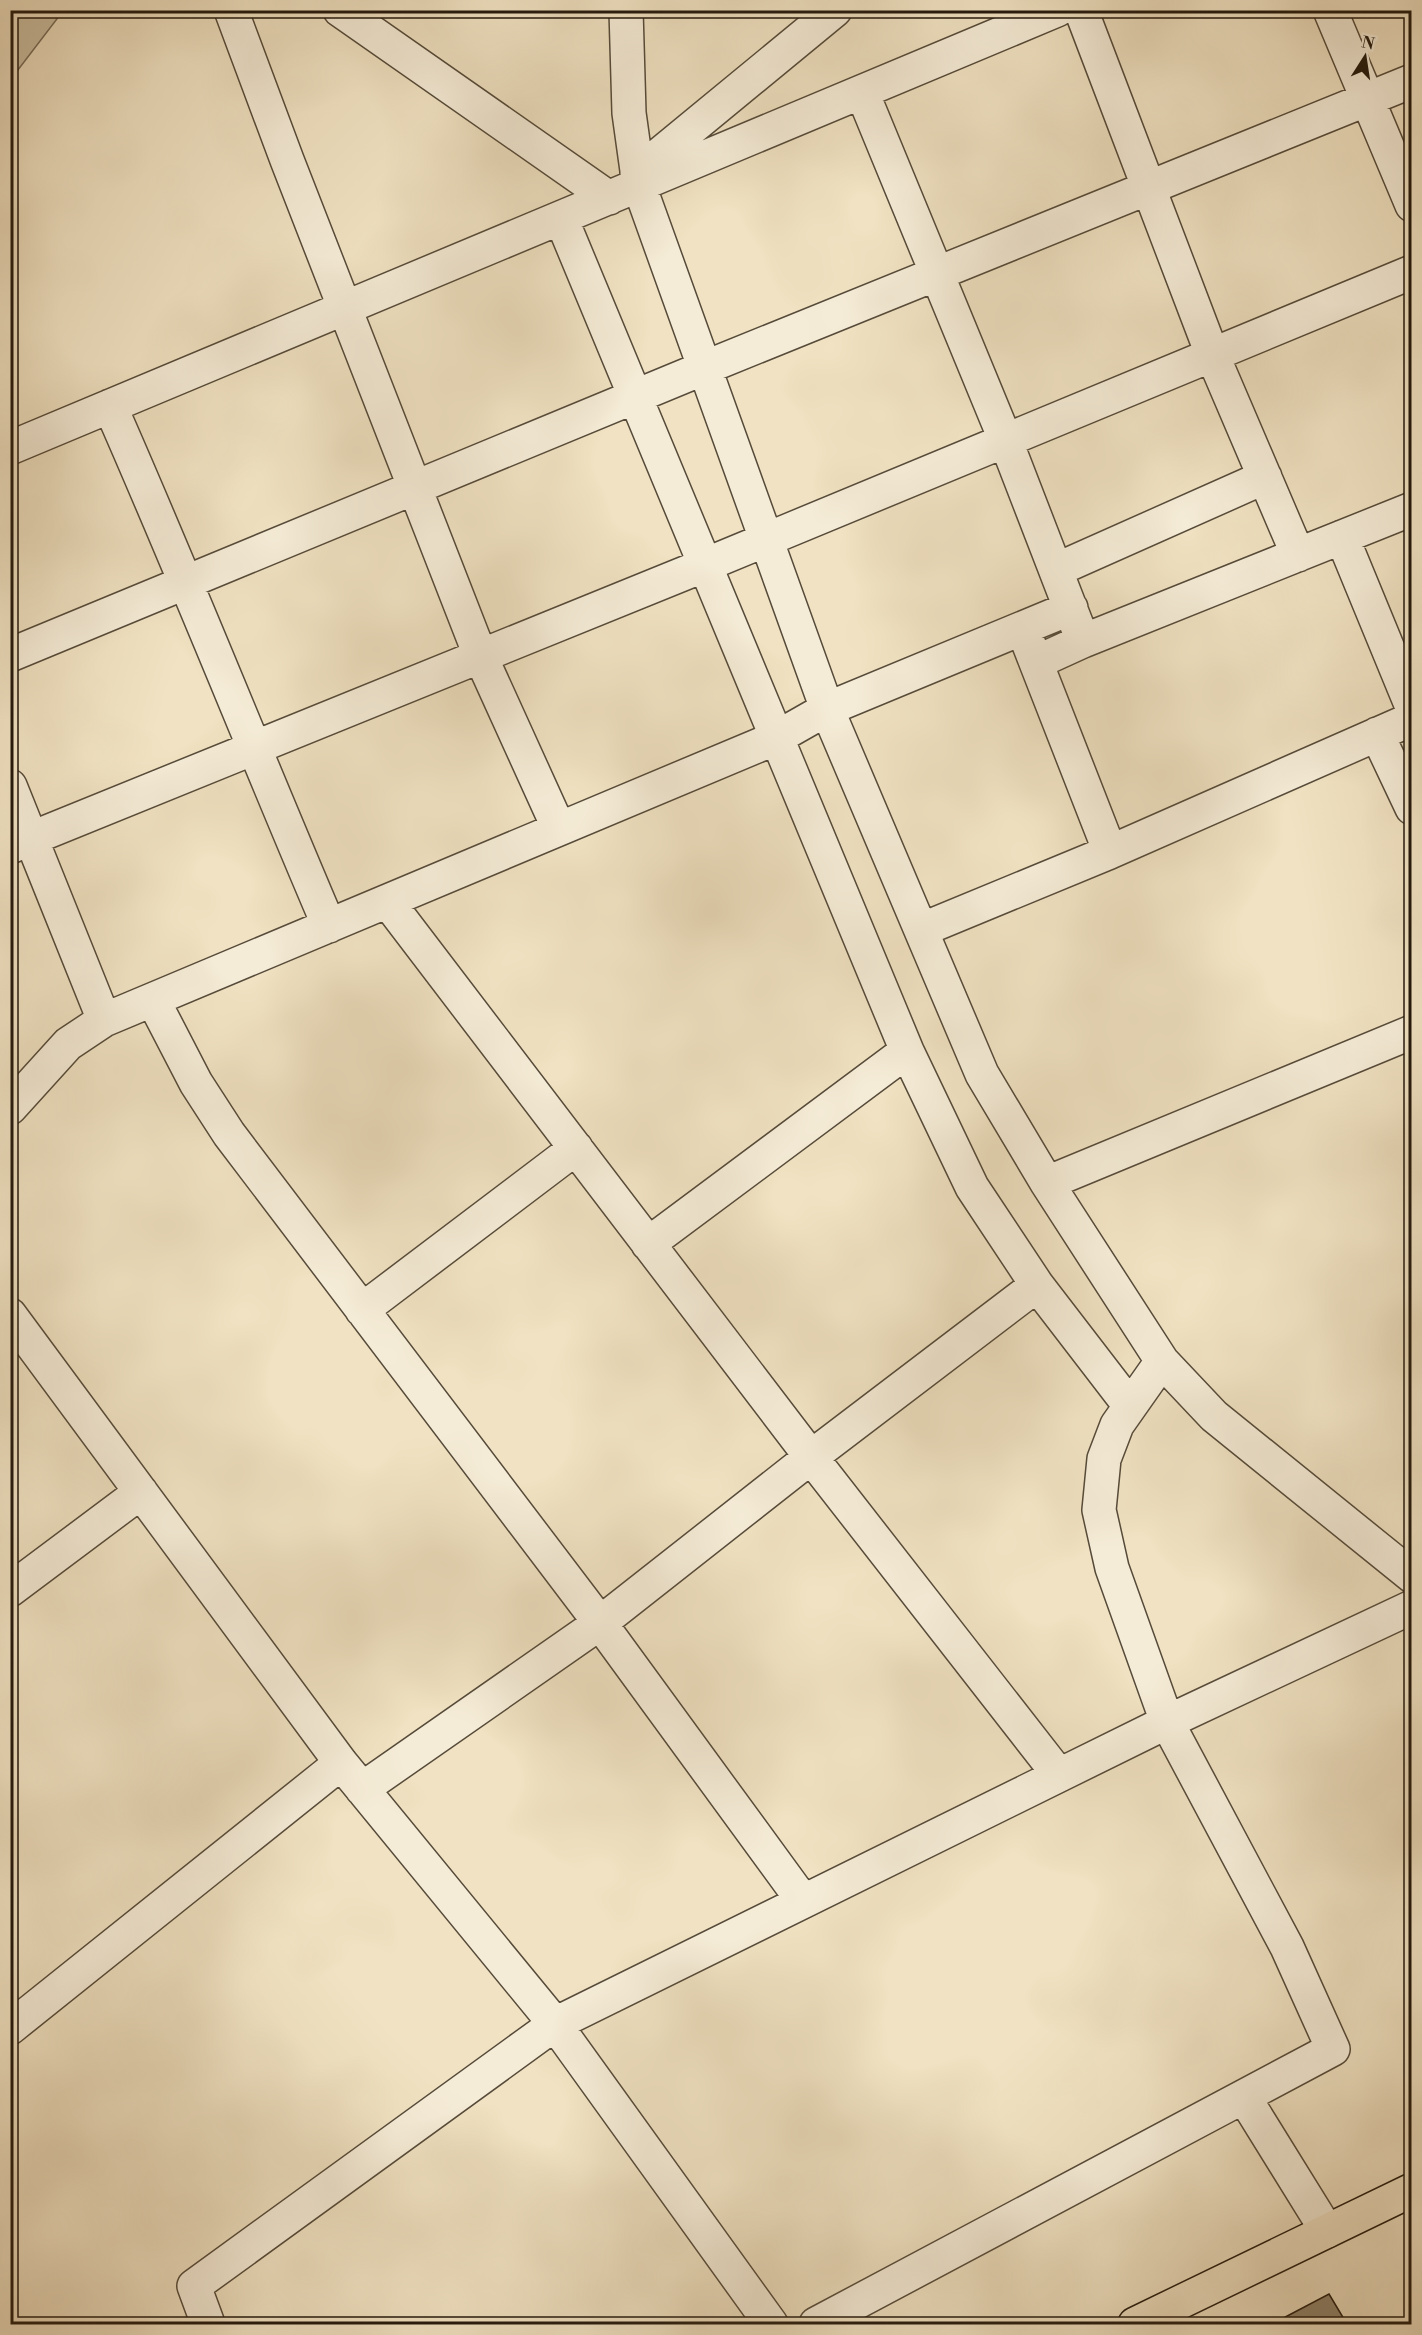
<svg xmlns="http://www.w3.org/2000/svg" width="1422" height="2335" viewBox="0 0 1422 2335" font-family="'Libre Bodoni',serif">
	<rect width="100%" height="100%" fill="#f0e2c2"/>
	<filter id="stains"><feTurbulence type="fractalNoise" baseFrequency=".00333" numOctaves="4"/><feColorMatrix values="0 0 0 0 .2 0 0 0 0 .09 0 0 0 0 .02 0 0 0 .5 -.17"/></filter>
	<radialGradient id="worn" r=".72"><stop offset=".6" stop-color="#630" stop-opacity="0"/><stop offset="1" stop-color="#630" stop-opacity=".3"/></radialGradient>
	<!-- green -->
	<path fill="#cdc0a3" stroke="#786c58" stroke-width="1.5" d="M11 10 63 11 11 79 10 11Z"/>
	<!-- building -->
	<path fill="#8e826b" stroke="#23190d" stroke-width="1.5" d="M1329 2294 1347 2324H1272Z"/>
	<g fill="none" stroke-linecap="round" stroke-linejoin="round">
		<!-- minor casing -->
		<g stroke="#564b3a" stroke-width="36">
			<path id="minor" d="M231 10 287 160 480 655 559 829
				M340 10 609 198
				M626 10 629 113 639 185 827 709 982 1074 1047 1183 1162 1361 1214 1416 1412 1576
				M1081 10 1212 354 1298 555
				M1330 10 1412 205
				M862 92 1005 439 1083 641
				M637 173 835 10
				M561 218 907 1051 972 1187 1037 1285 1130 1406
				M110 406C186 578 255 753 329 926
				M10 448 1057 10
				M1342 537 1412 707
				M1056 570 1265 477
				M1028 642 1110 852
				M10 655 704 368 1412 81
				M1037 662 1083 641 1412 509
				M1377 734 1412 808
				M10 786 104 1020
				M10 847 705 565 1412 272
				M388 902 811 1457 1059 1775
				M921 930 1110 852 1412 719
				M153 1000 196 1083 229 1134 600 1623 803 1901
				M10 1108 68 1044 104 1020 776 738 827 709 1071 608
				M1047 1183 1412 1032
				M648 1244 907 1051
				M362 1310 576 1148
				M10 1315 341 1763 555 2024 771 2324
				M10 1590 141 1492
				M362 1789 600 1623 811 1457 1037 1285
				M10 2028 341 1763
				M1244 2097 1327 2231
				M208 2324 194 2286 555 2024 1167 1722 1412 1607
				M816 2324 1333 2049 1287 1947 1167 1722 1112 1568 1099 1510 1104 1459 1117 1425 1162 1361"/>
		</g>
		<!-- major casing -->
		<g stroke="#23190d" stroke-width="36">
			<path id="major" d="M1135 2324 1412 2190"/>
		</g>
		<!-- minor -->
		<use href="#minor" stroke="#f5ecd7" stroke-width="33"/>
		<!-- major -->
		<use href="#major" stroke="#f0e2c2" stroke-width="33"/>
	</g>
	<!-- margin -->
	<rect width="1422" height="2335" fill="none" stroke="#f0e2c2" stroke-width="36"/>
	<rect x="12" y="12" width="1398" height="2311" fill="none" stroke="#23190d" stroke-width="3"/>
	<rect x="18" y="18" width="1386" height="2299" fill="none" stroke="#23190d" stroke-width="1.5"/>
	<!-- north arrow -->
	<g transform="translate(1365 57) rotate(12)" stroke="#f5ecd7" stroke-width="4.5" paint-order="stroke">
	<path d="M0-4.5L10 22L0 15L-10 22Z" fill="#23190d"/>
	<text y="-9" font-size="16" font-weight="bold" text-anchor="middle" fill="#23190d">N</text>
	</g>
	<rect width="100%" height="100%" filter="url(#stains)"/>
	<rect width="100%" height="100%" fill="url(#worn)"/>
</svg>
